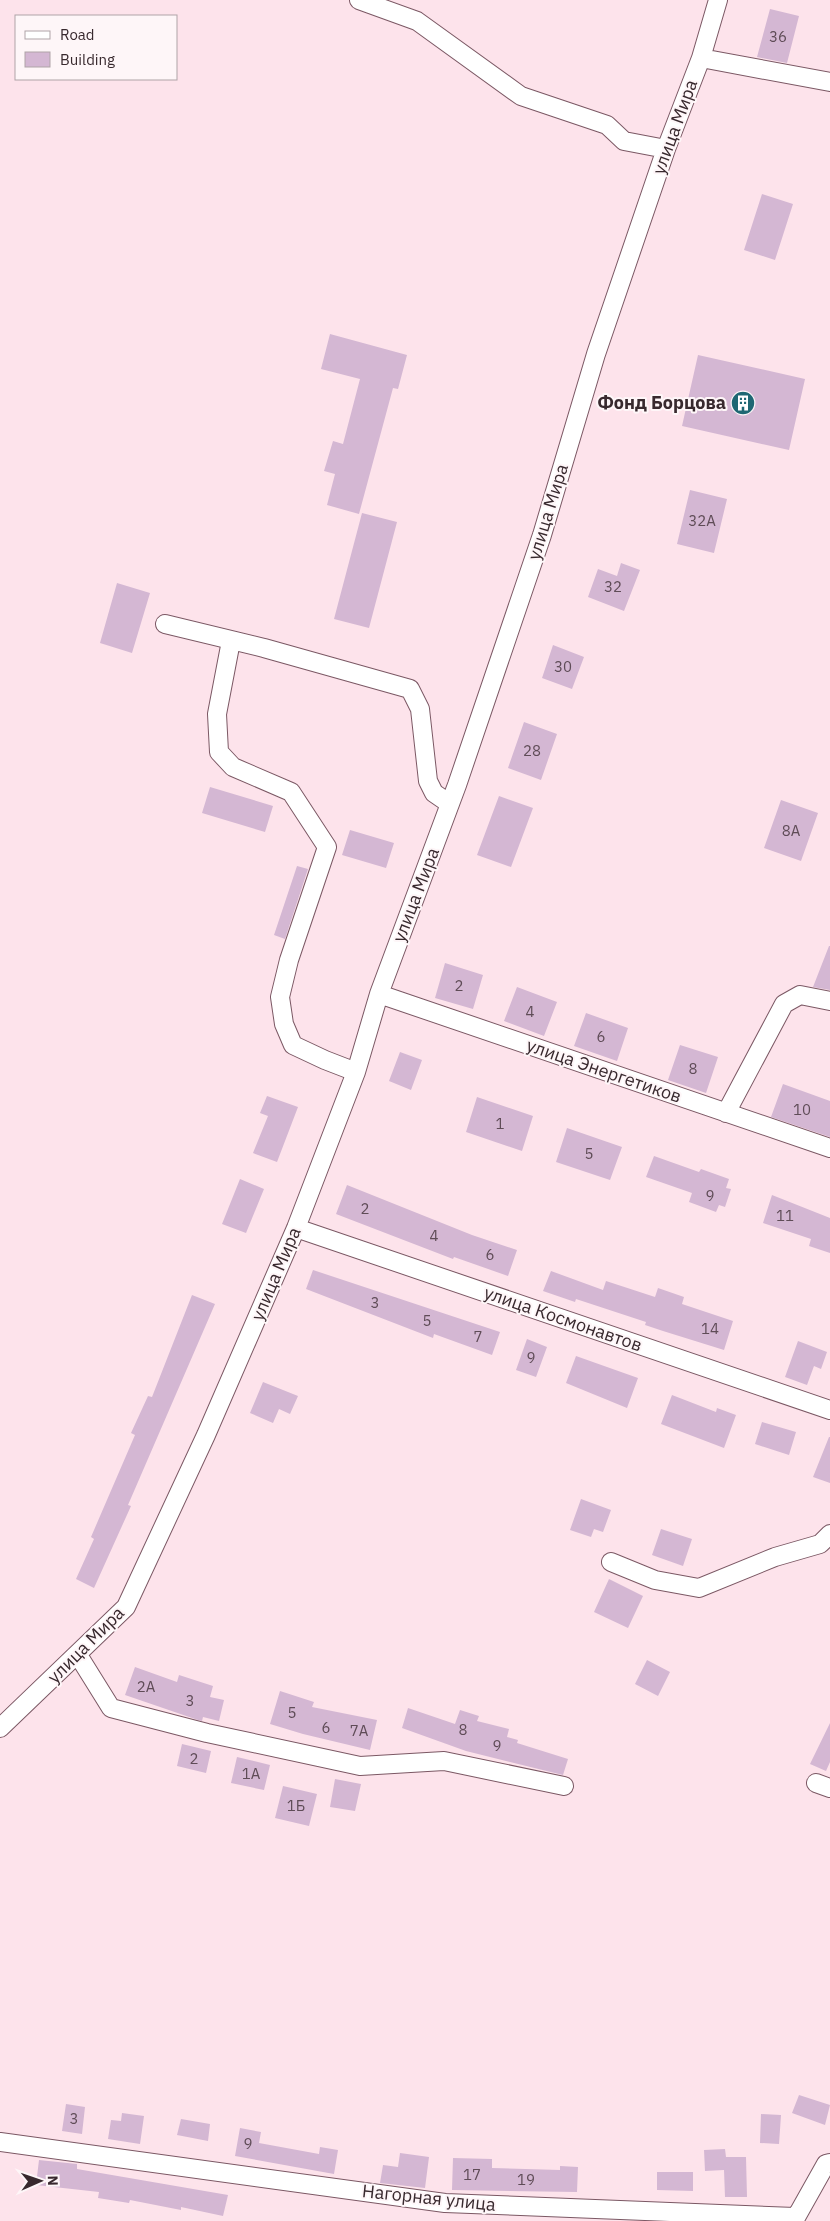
<svg xmlns="http://www.w3.org/2000/svg" width="830" height="2221" viewBox="0 0 830 2221" font-family="'IBM Plex Sans',sans-serif">
	<rect width="100%" height="100%" fill="#fde3eb"/>
	<!-- building -->
	<path fill="#d4b7d3" d="M770 9 799 16 787 63 757 57Z
		M762 194 793 204 775 260 744 250Z
		M330 334 407 355 398 389 393 388 359 514 327 505 335 474 324 471 333 441 343 444 360 379 321 369Z
		M698 355 805 379 789 450 682 426Z
		M690 490 727 499 714 553 677 544Z
		M362 513 397 522 369 628 334 619Z
		M621 563 640 570 624 611 588 597 598 569 617 576Z
		M117 583 150 593 132 653 100 643Z
		M553 645 584 657 572 689 542 678Z
		M524 722 557 734 541 780 508 768Z
		M210 787 273 806 265 832 202 813Z
		M499 796 533 808 511 867 477 855Z
		M781 800 818 813 801 861 764 848Z
		M350 830 394 843 386 868 342 855Z
		M297 866 308 869 285 939 274 935Z
		M829 946H830V990L813 987Z
		M445 963 483 975 473 1009 435 998Z
		M517 987 557 1002 544 1036 504 1021Z
		M586 1013 628 1028 617 1061 574 1046Z
		M680 1045 718 1057 706 1093 668 1080Z
		M400 1052 422 1060 411 1090 389 1081Z
		M783 1084 830 1101V1137L771 1117Z
		M267 1096 298 1107 277 1162 253 1153 268 1116 260 1113Z
		M477 1097 533 1116 522 1151 466 1132Z
		M567 1128 622 1147 610 1180 556 1162Z
		M654 1156 699 1172 701 1169 729 1179 726 1188 731 1189 725 1207 719 1205 716 1212 689 1202 692 1193 646 1177Z
		M240 1179 264 1189 246 1233 222 1224Z
		M347 1185 472 1235 517 1250 508 1276 454 1257 453 1259 336 1214Z
		M772 1195 830 1218V1253L809 1246 811 1239 763 1223Z
		M313 1270 500 1332 492 1355 434 1334 433 1338 306 1289Z
		M551 1271 603 1290 606 1281 655 1297 658 1288 684 1297 682 1304 733 1321 724 1350 663 1331 645 1325 646 1322 576 1299 575 1302 543 1291Z
		M192 1295 215 1304 128 1505 131 1506 94 1588 76 1579 94 1539 91 1537 135 1435 131 1433 148 1396 152 1397Z
		M527 1339 547 1347 536 1377 516 1370Z
		M798 1341 827 1352 821 1369 814 1366 807 1385 785 1377Z
		M576 1356 638 1378 627 1408 566 1383Z
		M263 1382 298 1396 290 1414 279 1409 273 1423 250 1413Z
		M672 1395 716 1412 717 1408 736 1415 724 1448 661 1424Z
		M762 1422 796 1432 789 1455 755 1444Z
		M829 1437H830V1483L813 1477Z
		M581 1499 611 1510 603 1532 594 1529 591 1537 570 1530Z
		M661 1529 692 1539 683 1566 652 1555Z
		M609 1579 643 1596 628 1628 594 1612Z
		M647 1660 670 1672 658 1696 635 1684Z
		M135 1667 177 1682 179 1675 213 1686 210 1697 224 1700 219 1721 203 1717 202 1721 198 1720 125 1695Z
		M280 1691 314 1702 312 1707 377 1720 370 1750 303 1734 270 1724Z
		M408 1708 455 1724 460 1710 479 1716 477 1721 509 1729 507 1737 518 1740 517 1743 568 1759 563 1775 466 1751 402 1728Z
		M830 1723V1762L826 1771 810 1764Z
		M182 1744 211 1751 206 1773 177 1766Z
		M237 1757 270 1765 264 1790 231 1783Z
		M335 1779 361 1784 355 1811 330 1807Z
		M283 1786 317 1794 309 1826 275 1818Z
		M799 2095 830 2105 825 2125 792 2113Z
		M66 2104 85 2107 82 2134 62 2131Z
		M122 2113 144 2116 140 2144 108 2139 111 2120 121 2121Z
		M761 2114 781 2115 779 2144 760 2143Z
		M181 2119 210 2124 208 2141 177 2135Z
		M240 2128 261 2132 259 2143 319 2154 320 2147 338 2150 334 2174 235 2156Z
		M725 2149 726 2157H746L747 2197H725L724 2170 705 2171 704 2150Z
		M400 2153 429 2157 425 2188 380 2183 383 2165 398 2167Z
		M453 2158 492 2159V2168L560 2170V2166L578 2167 577 2192 452 2190Z
		M39 2160 77 2164V2169L228 2195 223 2216 181 2207V2210L130 2200 129 2203 98 2198 99 2192 36 2185Z
		M657 2172H693V2191L657 2190Z"/>
	<g fill="none" stroke-linecap="round" stroke-linejoin="round">
		<!-- minor casing -->
		<g stroke="#7b5864" stroke-width="20">
			<path id="minor" d="M359 0 417 21 521 96 607 125 624 141 666 149
				M701 58 830 82
				M165 624 264 648 410 689 420 709 428 781 434 793 450 804
				M231 641 217 714 219 752 233 767 291 792 327 847 289 960 280 997 284 1024 293 1045 325 1060 356 1072
				M379 994 830 1148
				M726 1113 784 1004 800 995 830 1001
				M296 1228 830 1410
				M611 1562 655 1580 699 1588 775 1557 820 1544 830 1534
				M78 1655 111 1708 207 1733 360 1766 444 1761 564 1786
				M0 1728 126 1607 206 1435 296 1228 356 1072 379 994 457 785 542 535 596 354 666 149 701 58 718 0
				M816 1783 830 1788
				M0 2142 445 2203 795 2217
				M794 2221 826 2164 830 2163"/>
		</g>
		<!-- minor -->
		<use href="#minor" stroke="#fff" stroke-width="18"/>
	</g>
	<!-- icons -->
	<defs>
		<g id="building-disc" transform="scale(1.25)"><circle r="9.5" fill="#1e6773" stroke="#fef6f8"/><path d="M-4-6H4V6H1V3H-1V6H-4ZM-2.5-4.3h1.7v1.8h-1.7ZM.8-4.3h1.7v1.8H.8ZM-2.5-1h1.7V.8h-1.7ZM.8-1h1.7V.8H.8Z" fill="#fff"/></g>
	</defs>
	<g fill-rule="evenodd">
		<use href="#building-disc" x="743" y="403"/>
	</g>
	<g text-anchor="middle" stroke-width="4" stroke-linejoin="round" paint-order="stroke">
		<!-- number labels -->
		<g font-size="15" fill="#5f4c57">
			<text x="778" y="42">36</text>
			<text x="702" y="526">32А</text>
			<text x="613" y="592">32</text>
			<text x="563" y="672">30</text>
			<text x="532" y="756">28</text>
			<text x="791" y="836">8А</text>
			<text x="459" y="991">2</text>
			<text x="530" y="1017">4</text>
			<text x="601" y="1042">6</text>
			<text x="693" y="1074">8</text>
			<text x="802" y="1115">10</text>
			<text x="500" y="1129">1</text>
			<text x="589" y="1159">5</text>
			<text x="710" y="1201">9</text>
			<text x="365" y="1214">2</text>
			<text x="785" y="1221">11</text>
			<text x="434" y="1241">4</text>
			<text x="490" y="1260">6</text>
			<text x="375" y="1308">3</text>
			<text x="427" y="1326">5</text>
			<text x="710" y="1334">14</text>
			<text x="478" y="1342">7</text>
			<text x="531" y="1363">9</text>
			<text x="146" y="1692">2А</text>
			<text x="190" y="1706">3</text>
			<text x="292" y="1718">5</text>
			<text x="326" y="1733">6</text>
			<text x="463" y="1735">8</text>
			<text x="359" y="1736">7А</text>
			<text x="497" y="1751">9</text>
			<text x="194" y="1764">2</text>
			<text x="251" y="1779">1А</text>
			<text x="296" y="1811">1Б</text>
			<text x="74" y="2124">3</text>
			<text x="248" y="2149">9</text>
			<text x="472" y="2180">17</text>
			<text x="526" y="2185">19</text>
		</g>
		<!-- street labels -->
		<g font-size="18" fill="#38292e" stroke="#fef6f8">
			<text transform="translate(675 127) rotate(-70)" y="6">улица Мира</text>
			<text transform="translate(548 512) rotate(-73)" y="6">улица Мира</text>
			<text transform="translate(416 895) rotate(-69)" y="6">улица Мира</text>
			<text transform="translate(604 1071) rotate(19)" y="6">улица Энергетиков</text>
			<text transform="translate(276 1274) rotate(-67)" y="6">улица Мира</text>
			<text transform="translate(563 1319) rotate(19)" y="6">улица Космонавтов</text>
			<text transform="translate(86 1645) rotate(-45)" y="6">улица Мира</text>
			<text transform="translate(429 2198) rotate(6)" y="6">Нагорная улица</text>
		</g>
		<!-- poi labels -->
		<g font-size="18" font-weight="bold" fill="#38292e" stroke="#fef6f8" text-anchor="end">
			<text x="726" y="409">Фонд Борцова</text>
		</g>
	</g>
	<!-- legend -->
	<rect x="15" y="15" width="162" height="65" fill="#fef6f8" stroke="#afa4a7"/>
	<rect x="25" y="31" width="25" height="8" fill="#ffffff" stroke="#afa4a7"/>
	<text x="60" y="40" font-size="15" fill="#38292e">Road</text>
	<rect x="25" y="52" width="25" height="15" fill="#d4b7d3" stroke="#afa4a7"/>
	<text x="60" y="65" font-size="15" fill="#38292e">Building</text>
	<!-- north arrow -->
	<g transform="translate(40 2181) rotate(88)" stroke="#fef6f8" stroke-width="4" paint-order="stroke">
	<path d="M0-4L9 19L0 12L-9 19Z" fill="#38292e"/>
	<text y="-8" font-size="14" font-weight="bold" text-anchor="middle" fill="#38292e">N</text>
	</g>
</svg>
